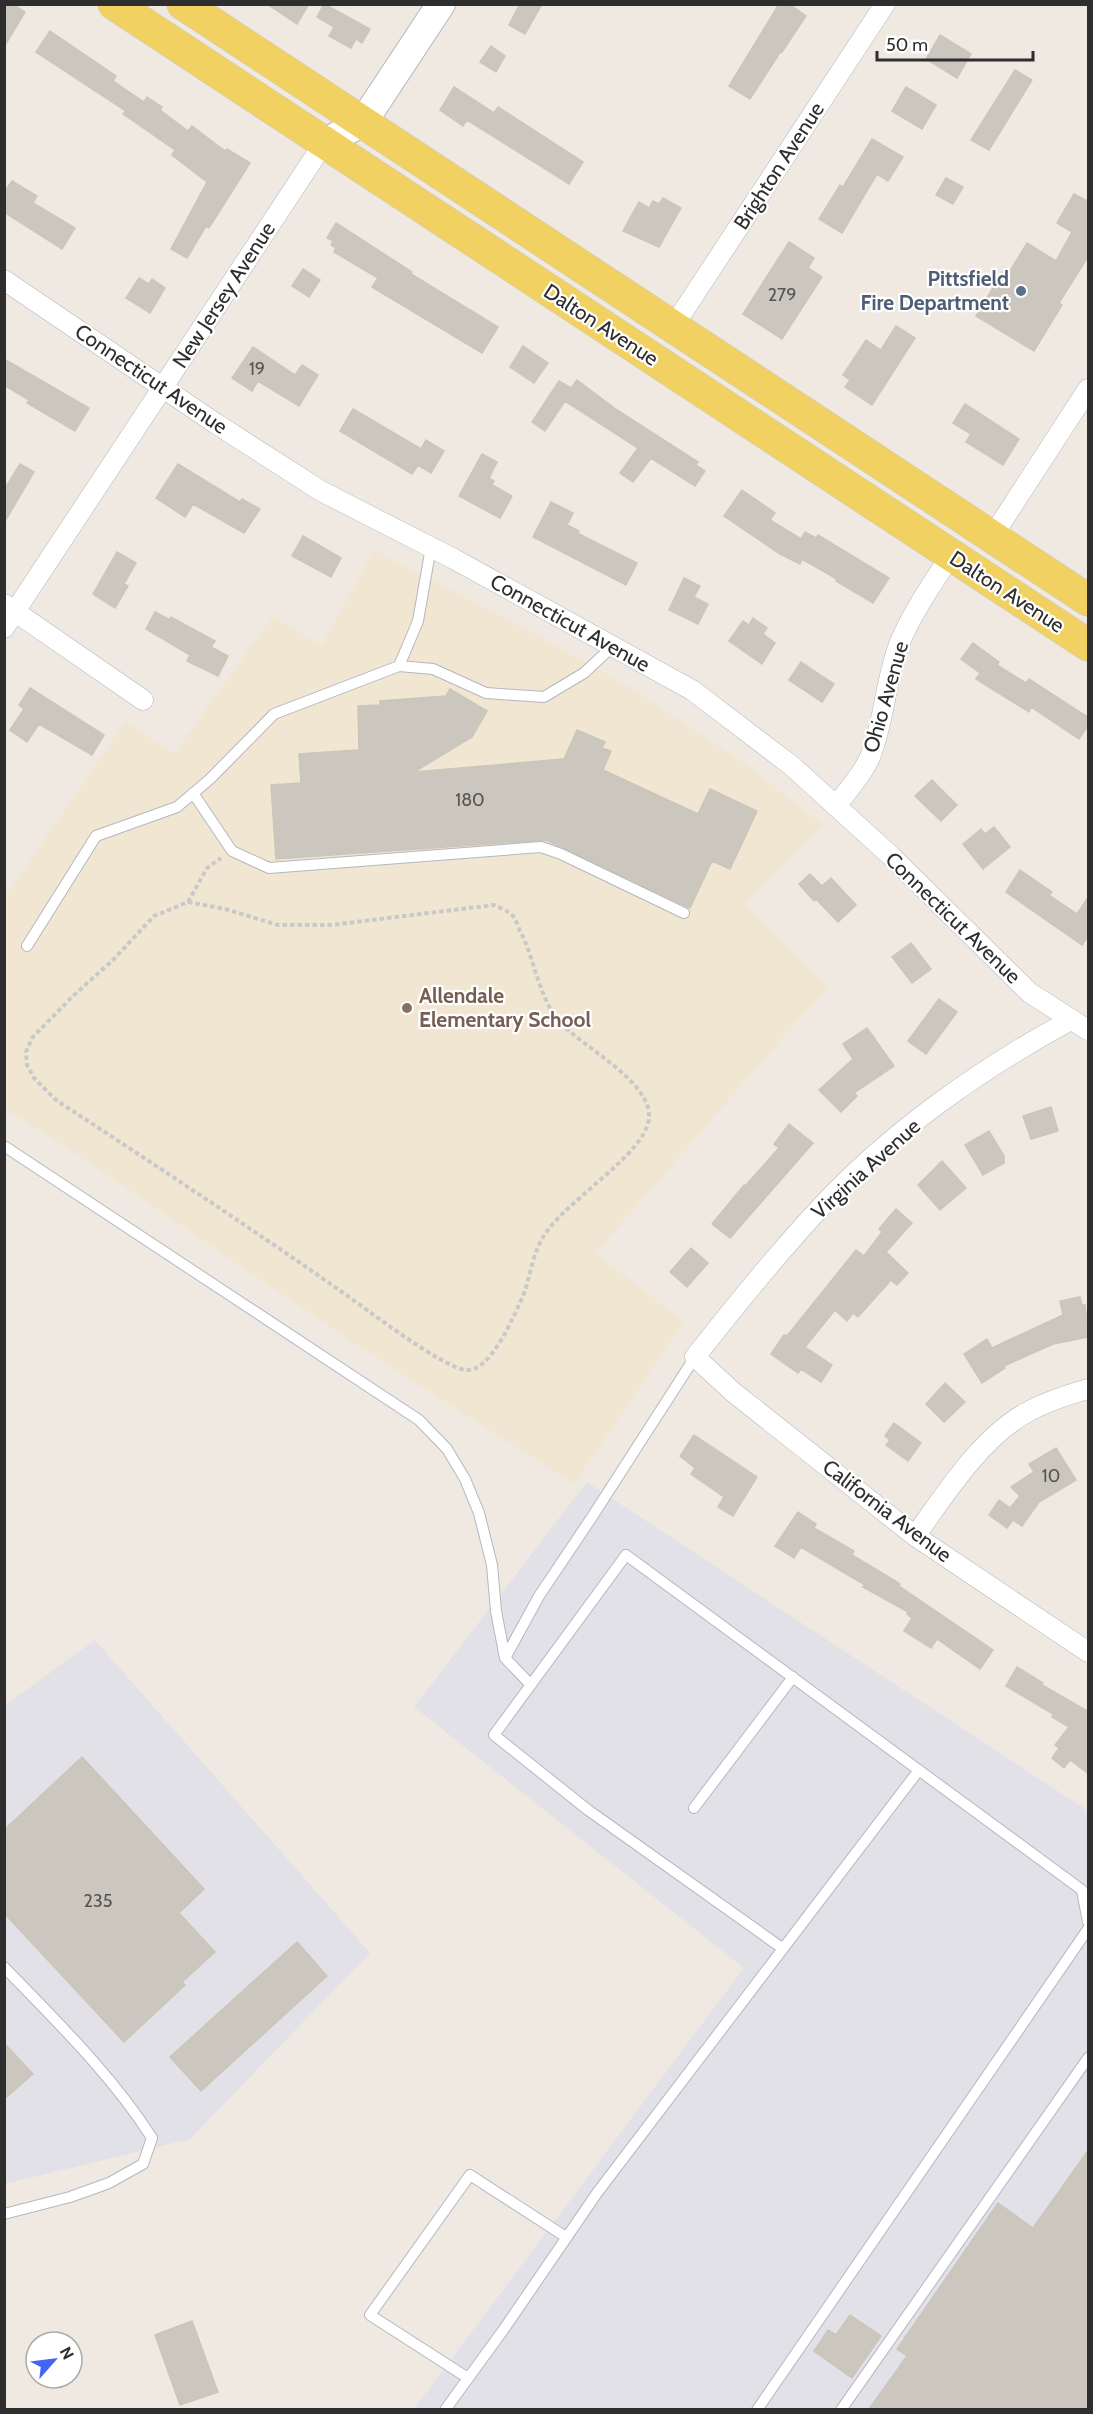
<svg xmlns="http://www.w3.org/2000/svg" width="1093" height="2414" viewBox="0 0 1093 2414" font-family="Cabin,sans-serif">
	<rect width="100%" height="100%" fill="#efe9e1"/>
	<!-- industrial -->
	<path fill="#e3e1e8" d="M587 1482 1088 1811V2409L413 2410 744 1968 414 1707Z
		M95 1640 370 1953 190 2139 5 2184 4 1706Z"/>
	<!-- education -->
	<path fill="#f0e6d1" d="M374 550 533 633 639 693 746 764 823 825 745 903 827 987 596 1253 684 1322 574 1484 358 1346 69 1149 5 1109 4 899 125 722 174 754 272 617 322 645Z"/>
	<!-- building -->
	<path fill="#cbc7bf" stroke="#cbc5ba" stroke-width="1.5" d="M4 4H12L25 12 4 47Z
		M267 4H309L297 24Z
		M324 4 370 29 362 43 356 39 351 48 329 36 334 27 317 17Z
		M520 4H542L525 34 509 25Z
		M779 4H789L806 16 782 52 781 51 750 99 729 86Z
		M50 31 116 76 113 81 144 102 147 97 162 107 160 110 188 131 192 126 225 151 227 149 250 163 209 228 206 226 187 258 171 249 207 182 172 155 175 150 123 114 126 111 36 52Z
		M940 35 971 54 957 78 926 59Z
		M491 46 505 56 496 72 480 62Z
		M1015 70 1032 80 989 150 971 140Z
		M454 87 494 113 498 107 583 162 569 184 467 120 463 126 440 110Z
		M906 87 936 105 922 129 892 111Z
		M872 139 903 157 888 181 877 174 842 233 819 219 840 185 843 187Z
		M946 178 963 187 953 204 936 195Z
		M12 181 37 196 33 203 75 228 62 249 4 212V192Z
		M1074 194 1089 202V255L1059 303 1062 305 1034 351 976 316 1005 268 1010 271 1027 243 1056 261 1072 232 1057 223Z
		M663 198 681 208 659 247 623 231 639 202 649 208 653 201 659 204Z
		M336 223 412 272 411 274 498 327 482 353 372 287 378 278 334 252 336 248 331 245 333 241 327 238Z
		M789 242 814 258 808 268 822 277 782 339 743 314Z
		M303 269 320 280 309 297 292 286Z
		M139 278 149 284 152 279 165 288 150 313 126 298Z
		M896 326 915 338 872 405 845 387 850 380 843 375 866 340 881 350Z
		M523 346 548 363 534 383 510 367Z
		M253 347 295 375 302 365 318 375 299 406 258 381 252 391 232 378Z
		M4 359 89 408 75 431 27 403 29 400 4 385Z
		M577 380 617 410 698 462 696 465 705 471 695 486 651 458 633 482 620 473 638 448 565 401 545 431 532 422 559 381 571 388Z
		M965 404 1019 439 1003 465 966 442 971 434 953 423Z
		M353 409 421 449 426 440 444 451 431 473 418 465 412 474 340 431Z
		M482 454 497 462 489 478 494 481 492 485 512 496 500 518 459 496Z
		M20 464 34 472 4 523V490Z
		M178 464 240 502 242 499 260 509 244 533 193 504 185 517 156 498Z
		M742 490 775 513 770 520 801 539 805 532 816 538 818 535 889 578 873 603 836 581 837 579 802 559 800 564 780 554 724 516Z
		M551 502 573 513 567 525 579 531 577 533 637 563 626 585 533 537Z
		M303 536 341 558 331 577 292 556Z
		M117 552 136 563 124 584 128 586 115 608 93 594Z
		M684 578 700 586 694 597 708 604 698 624 669 610Z
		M155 612 170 620 171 617 215 641 211 647 228 656 218 676 187 661 190 655 146 629Z
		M753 618 767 628 763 634 775 643 762 664 729 641 743 621 749 625Z
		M973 643 999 662 997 665 1026 683 1029 679 1089 718V724L1079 739 1031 707 1029 712 976 679 980 673 961 659Z
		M801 662 834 684 822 702 789 680Z
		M30 688 104 735 92 755 39 724 27 742 10 730 24 709 19 705Z
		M450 689 487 711 472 737 414 772 564 759 577 730 605 742 602 748 611 751 603 770 698 814 710 789 757 811 730 869 712 861 690 908 546 840 276 859 271 785 301 783 299 754 359 750 358 706 380 705V701L446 696Z
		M932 780 957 805 941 821 915 796Z
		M994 827 1010 847 983 869 963 844 981 829 985 834Z
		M1020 870 1052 892 1049 895 1077 914 1089 896V935L1082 945 1006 892Z
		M810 874 822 886 831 878 856 905 838 922 816 899 814 901 799 884Z
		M911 943 931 969 912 983 892 957Z
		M939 999 957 1012 926 1054 908 1041Z
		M867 1028 894 1066 854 1093 857 1096 841 1112 819 1090 853 1059 843 1044Z
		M1051 1107 1058 1131 1031 1139 1023 1116Z
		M789 1124 813 1143 730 1238 712 1224 744 1185 745 1186 779 1148 774 1144Z
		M989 1131 1004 1156V1163L983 1175 965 1145Z
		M942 1161 966 1188 940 1210 918 1185Z
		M896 1209 912 1223 886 1252 908 1273 897 1285 891 1280 858 1317 853 1313 847 1321 835 1310 805 1347 832 1365 821 1382 801 1369 798 1373 771 1354 784 1335 787 1336 856 1250 864 1256 882 1232 879 1229Z
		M691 1248 708 1263 687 1287 670 1272Z
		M1080 1297 1082 1305H1085L1089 1337 1053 1344 1004 1366 1005 1368 982 1383 964 1354 987 1339 992 1348 1063 1315 1060 1301Z
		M945 1383 965 1402 944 1422 926 1404Z
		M894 1423 921 1443 908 1461 886 1445 890 1440 885 1436Z
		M694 1435 757 1477 733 1516 718 1507 724 1497 691 1474 695 1468 680 1456Z
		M1056 1448 1076 1480 1039 1502 1022 1526 1013 1520 1007 1528 989 1515 999 1500 1010 1508 1020 1496 1011 1487 1034 1472 1029 1464Z
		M798 1512 816 1524 814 1528 854 1551 852 1555 892 1579 900 1584 899 1586 993 1650 980 1669 937 1639 931 1648 904 1631 912 1618 907 1614 908 1612 863 1587 865 1585 801 1547 794 1558 775 1546Z
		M1017 1667 1043 1683 1042 1685 1089 1712V1774L1070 1760 1064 1768 1052 1758 1059 1748 1055 1745 1069 1727 1052 1717 1053 1714 1006 1686Z
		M82 1757 204 1889 179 1913 215 1952 182 1982 185 1985 124 2042 4 1913V1830Z
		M297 1942 327 1976 201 2091 170 2057Z
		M4 2043 33 2074 4 2099Z
		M1089 2149V2409H869L907 2356 897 2349 998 2203 1033 2228Z
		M850 2315 881 2336 852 2378 814 2351 828 2330 836 2335Z
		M192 2321 218 2392 180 2405 155 2335Z"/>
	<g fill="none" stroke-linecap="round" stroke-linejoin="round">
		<!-- lane casing -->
		<g stroke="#b4b7c1" stroke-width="12">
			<path id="lane" d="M399 666 433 669 486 693 544 697 584 673 613 646
				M193 793 232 851 269 868 541 847 561 854 684 913
				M27 946 96 836 177 807 210 779 274 714 399 666 418 621 431 547
				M4 1146 419 1420 447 1449 465 1479 479 1513 492 1565 496 1611 505 1658 531 1685
				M505 1658 539 1596 592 1517 695 1357
				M694 1808 793 1677
				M782 1948 588 1810 494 1735 626 1555 1082 1890 1088 1922
				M4 1967C56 2021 112 2075 152 2138L143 2164 109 2183 70 2197 4 2214
				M468 2378 370 2315 470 2175 566 2237
				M445 2410 504 2329 597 2193 919 1770
				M757 2410 1088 1929
				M841 2410 1088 2058"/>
		</g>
		<!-- street casing -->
		<g stroke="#b4b7c1" stroke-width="21">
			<path id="street" d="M4 280 215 423 321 491 454 559 692 690 792 766 891 856 1030 993 1088 1030
				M673 327 885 4
				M992 537 1088 389
				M4 604 143 700
				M4 628 324 143
				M836 806C847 791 863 774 870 757 885 720 885 679 900 642 913 611 933 583 951 555
				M1071 1020C981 1068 890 1133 821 1207 776 1255 735 1306 695 1357L733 1392 915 1536 1088 1652
				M915 1536C945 1495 979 1440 1024 1414 1044 1402 1067 1395 1088 1389"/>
		</g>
		<!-- secondary casing -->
		<g stroke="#b4b7c1" stroke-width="30">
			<path id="secondary" d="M324 143 363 122 441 4"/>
		</g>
		<!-- primary casing -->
		<g stroke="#c9c9c9" stroke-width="33">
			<path id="primary" d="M114 4 1088 645
				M183 4 1088 600"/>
		</g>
		<!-- path -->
		<path stroke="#c9c9c9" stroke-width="4" stroke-dasharray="4.5 3" stroke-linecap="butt" d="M188 902 225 909 278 925H331L494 905C500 908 509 911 513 916 516 920 518 926 520 931 535 959 538 996 559 1021 580 1046 652 1081 649 1118 646 1155 562 1202 542 1239 532 1256 530 1278 523 1296 514 1316 490 1373 466 1370 443 1368 365 1308 342 1292 248 1226 152 1163 56 1100L34 1078 27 1065 26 1052 32 1038 73 996 112 961 154 916Z
			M188 902 207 868 221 858"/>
		<!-- lane -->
		<use href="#lane" stroke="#fff" stroke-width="10"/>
		<!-- street -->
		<use href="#street" stroke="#fff" stroke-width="20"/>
		<!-- secondary -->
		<use href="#secondary" stroke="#fff" stroke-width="28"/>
		<!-- primary -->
		<use href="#primary" stroke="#f2d163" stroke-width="32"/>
	</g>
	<!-- markers -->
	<circle fill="#5c6f8a" stroke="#fff" stroke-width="2" cx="1021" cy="291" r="6"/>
	<circle fill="#8d6e63" stroke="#fff" stroke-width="2" cx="407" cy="1008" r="6"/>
	<g text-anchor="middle" stroke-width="4.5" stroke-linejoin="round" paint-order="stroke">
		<!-- number labels -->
		<g font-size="18" fill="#555452">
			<text x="782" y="301">279</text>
			<text x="257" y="375">19</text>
			<text x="470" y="806">180</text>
			<text x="1051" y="1482">10</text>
			<text x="98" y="1907">235</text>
		</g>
		<!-- street labels -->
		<g font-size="21" fill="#2e2e2e" stroke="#fff">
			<text transform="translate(779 166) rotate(-57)" y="7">Brighton Avenue</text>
			<text transform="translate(224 295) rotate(-57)" y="7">New Jersey Avenue</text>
			<text transform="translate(601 325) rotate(33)" y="7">Dalton Avenue</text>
			<text transform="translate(151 379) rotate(34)" y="7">Connecticut Avenue</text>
			<text transform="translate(1007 592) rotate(33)" y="7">Dalton Avenue</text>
			<text transform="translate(570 623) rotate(29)" y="7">Connecticut Avenue</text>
			<text transform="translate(886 697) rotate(-74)" y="7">Ohio Avenue</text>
			<text transform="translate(953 918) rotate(44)" y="7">Connecticut Avenue</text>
			<text transform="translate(866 1169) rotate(-42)" y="7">Virginia Avenue</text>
			<text transform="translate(887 1511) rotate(37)" y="7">California Avenue</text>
		</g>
		<!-- service labels -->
		<g font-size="21" font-weight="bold" fill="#4e5e75" stroke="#fff" text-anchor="end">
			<text x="1009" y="286">Pittsfield<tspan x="1009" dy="24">Fire Department</tspan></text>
		</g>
		<!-- education labels -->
		<g font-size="21" font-weight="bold" fill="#785e54" stroke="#fff" text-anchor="start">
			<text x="419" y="1003">Allendale<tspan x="419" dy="24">Elementary School</tspan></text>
		</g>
	</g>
	<!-- border -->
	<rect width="1093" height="2414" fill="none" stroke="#2e2e2e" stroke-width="12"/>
	<!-- north arrow -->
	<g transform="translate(54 2360) rotate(62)"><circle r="28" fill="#ffffff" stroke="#ababab" stroke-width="1.5"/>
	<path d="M0-4.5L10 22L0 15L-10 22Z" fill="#4264fb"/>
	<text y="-9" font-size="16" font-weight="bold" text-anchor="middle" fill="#2e2e2e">N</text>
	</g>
	<!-- scale -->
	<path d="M877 51v9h156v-9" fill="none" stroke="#2e2e2e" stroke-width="3"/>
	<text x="886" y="51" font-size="18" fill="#2e2e2e" stroke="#ffffff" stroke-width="4.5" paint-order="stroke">50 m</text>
</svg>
